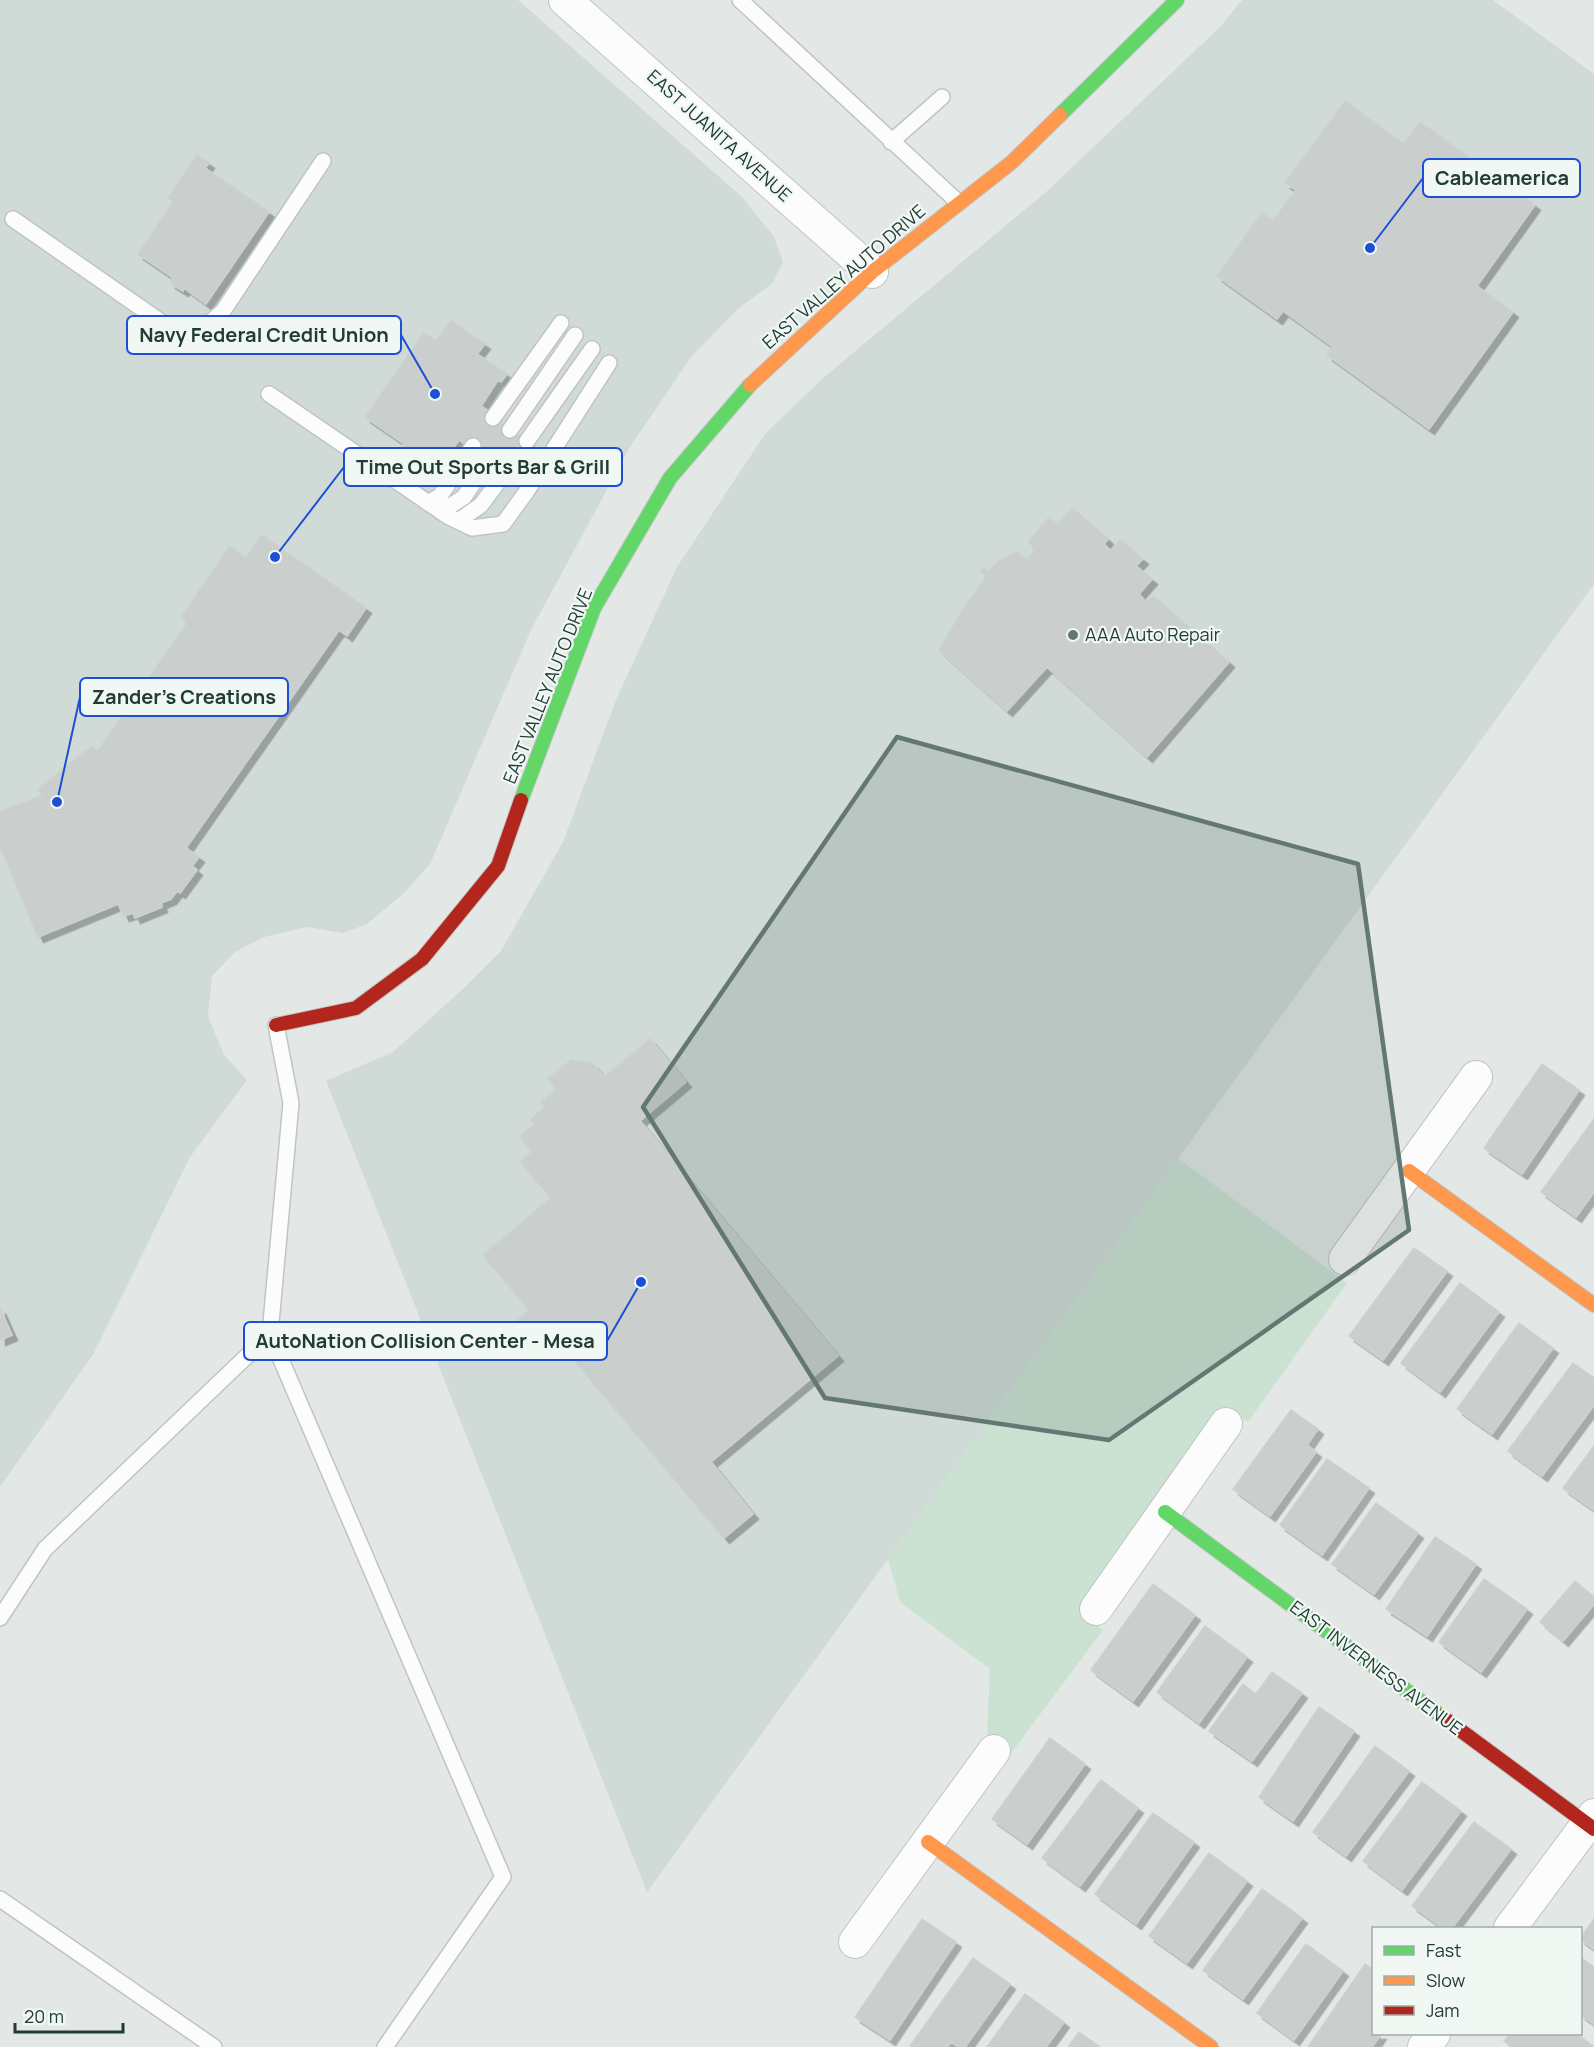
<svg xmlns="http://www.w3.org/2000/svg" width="1594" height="2047" viewBox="0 0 1594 2047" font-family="Manrope,sans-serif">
	<defs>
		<filter id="shadow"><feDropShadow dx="5.5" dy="5.5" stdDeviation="0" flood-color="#0004"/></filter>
	</defs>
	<rect width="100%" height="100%" fill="#e3e8e6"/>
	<!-- built -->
	<path fill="#d0dad6" d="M0 0H518L742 197 774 237 783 262 773 283 739 308 691 357 630 447 531 630 430 864 403 894 367 924 343 933 307 927 264 937 235 952 212 976 208 1016 224 1055 247 1080 190 1157 94 1353 0 1487Z
		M1242 0H1493L1594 74V584L647 1892 326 1081 393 1052 463 989 501 951 563 842 616 700 677 567 765 434 823 378 1046 192 1220 27Z"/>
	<!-- green -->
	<path fill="#cbe2d3" d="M1178 1158 1347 1283 1248 1422 1223 1407 1078 1611 1103 1630 1012 1752 987 1734 990 1669 900 1602 888 1559Z"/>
	<!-- building -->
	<path fill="#cacfcd" stroke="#cbd1cf" stroke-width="1.5" filter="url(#shadow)" d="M1345 101 1404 144 1420 122 1535 205 1477 286 1513 312 1429 429 1327 355 1333 347 1283 311 1277 319 1217 276 1262 213 1273 221 1296 190 1285 183Z
		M197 155 209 163 205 168 269 212 206 304 184 288 183 291 170 283 173 278 138 254 174 201 168 198Z
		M451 321 485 344 477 354 507 374 501 382 498 380 481 406 487 410 485 412 538 449 518 478 467 442 465 444 459 440 438 469 420 458 414 467 396 455 404 444 365 417 424 333 436 341Z
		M1072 508 1108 539 1104 544 1111 551 1120 540 1143 559 1136 566 1152 579 1139 594 1147 603 1153 596 1229 662 1147 757 1047 667 1007 711 939 650 967 603 987 577 980 571 983 567 988 571 1000 560 1018 552 1026 560 1036 549 1028 542 1049 517 1057 525Z
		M262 535 366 608 347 636 339 630 186 848 199 857 192 866 197 870 180 893 177 891 171 899 161 903 162 907 135 918 133 913 124 916 118 904 38 937 0 846V812L43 795 38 789 92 746 97 752 188 622 181 617 230 546 246 558Z
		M650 1039 686 1082 640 1121 838 1356 711 1462 753 1514 724 1538 547 1328 533 1340 517 1320 529 1310 483 1255 551 1198 521 1162 532 1152 520 1136 535 1124 531 1119 545 1107 541 1102 557 1089 548 1079 571 1060 592 1063 604 1077Z
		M1542 1064 1579 1090 1522 1174 1484 1148Z
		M1594 1119V1192L1576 1217 1541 1192Z
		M1414 1248 1447 1271 1383 1360 1349 1336Z
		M1460 1283 1499 1312 1440 1392 1401 1363Z
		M0 1308 12 1335 0 1340Z
		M1519 1323 1553 1348 1492 1434 1457 1409Z
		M1573 1363 1594 1378V1405L1542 1476 1508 1451Z
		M1291 1410 1318 1429 1307 1445 1316 1452 1270 1516 1233 1489Z
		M1594 1446V1510L1563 1488Z
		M1327 1459 1369 1488 1322 1555 1280 1525Z
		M1376 1503 1418 1533 1374 1594 1332 1564Z
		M1435 1537 1476 1564 1427 1636 1386 1609Z
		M1484 1579 1527 1609 1481 1672 1439 1642Z
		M1575 1581 1594 1597V1604L1563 1641 1540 1622Z
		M1153 1584 1195 1615 1133 1701 1091 1670Z
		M1205 1626 1247 1657 1199 1723 1157 1692Z
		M1272 1672 1302 1693 1252 1761 1209 1731 1243 1684 1256 1694Z
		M1319 1707 1354 1731 1293 1821 1259 1797Z
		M1050 1738 1085 1764 1027 1844 992 1819Z
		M1375 1746 1409 1771 1346 1856 1313 1832Z
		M1101 1780 1138 1808 1080 1886 1042 1858Z
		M1422 1782 1461 1811 1402 1890 1363 1861Z
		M1153 1813 1194 1842 1136 1924 1095 1894Z
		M1474 1822 1511 1849 1452 1928H1443L1412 1906Z
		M1209 1853 1247 1881 1187 1963 1149 1936Z
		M1262 1889 1302 1918 1243 1999 1203 1970Z
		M922 1919 956 1942 890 2040 855 2017Z
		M1594 1919V1949L1580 1939Z
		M1306 1944 1343 1971 1294 2040 1257 2013Z
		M1580 1957 1594 1967V2024L1580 2014Z
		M973 1958 1010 1984 965 2047H959L951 2042 947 2047H911L910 2046Z
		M1365 1964 1374 1970V2034H1381L1372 2047H1308Z
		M1025 1994 1064 2022 1046 2047H987Z
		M1079 2032 1100 2047H1068Z
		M1510 2034H1577L1594 2047H1512L1504 2041Z"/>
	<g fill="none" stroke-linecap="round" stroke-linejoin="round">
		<!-- lane casing -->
		<g stroke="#c0c5c3" stroke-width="18">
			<path id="lane" d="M740 0 959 203
				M891 142 942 97
				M13 219 164 324C177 330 193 330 207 324 213 321 218 315 223 311L323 161
				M269 394 449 517 472 528 503 524 527 491 609 363
				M493 418 561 323
				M510 430 575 335
				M527 441 592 349
				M428 503 440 496 473 446
				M441 512 464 497 490 458
				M458 521 481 505 507 470
				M276 1025 291 1103 270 1334 503 1877 385 2047
				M0 1618 45 1549 270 1334
				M0 1899 214 2047"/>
		</g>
		<!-- street casing -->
		<g stroke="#c0c5c3" stroke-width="34">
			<path id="street" d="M565 0 872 272
				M1345 1259 1476 1077
				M1096 1609 1226 1424
				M1510 1928 1594 1815
				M855 1942 994 1751
				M1424 2047 1434 2034"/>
		</g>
		<!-- fast casing -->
		<g stroke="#bec6c3" stroke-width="16">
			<path id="fast" d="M1060 115 1177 0
				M521 800 594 608 670 478 750 385
				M1165 1512 1441 1716"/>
		</g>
		<!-- slow casing -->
		<g stroke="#bec6c3" stroke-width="16">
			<path id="slow" d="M750 385 872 272 1012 162 1060 115
				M1409 1171 1594 1305
				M928 1842 1211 2047"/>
		</g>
		<!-- jam casing -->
		<g stroke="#bec6c3" stroke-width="16">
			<path id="jam" d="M276 1025 356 1008 422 959 498 866 521 800
				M1441 1716 1594 1829"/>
		</g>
		<!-- lane -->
		<use href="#lane" stroke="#fbfcfb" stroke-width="15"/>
		<!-- street -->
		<use href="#street" stroke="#fbfcfb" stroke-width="32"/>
		<!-- fast -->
		<use href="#fast" stroke="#63d668" stroke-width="14"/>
		<!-- slow -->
		<use href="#slow" stroke="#ff974d" stroke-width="14"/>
		<!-- jam -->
		<use href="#jam" stroke="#b3261e" stroke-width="14"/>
	</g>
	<!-- marked area -->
	<path fill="#647873" fill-opacity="0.2" stroke="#647873" stroke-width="4.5" stroke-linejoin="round" d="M897 737 1358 864 1409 1230 1109 1440 825 1398 643 1107Z"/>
	<!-- markers -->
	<circle fill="#647873" stroke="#f1f8f4" stroke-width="2" cx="1073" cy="635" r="6"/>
	<g text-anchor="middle" stroke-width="4.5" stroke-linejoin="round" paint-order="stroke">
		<!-- street labels -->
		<g font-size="18" fill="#203c35" stroke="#f1f8f4">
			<text transform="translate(719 136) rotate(42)" y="6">EAST JUANITA AVENUE</text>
			<text transform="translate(844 277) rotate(-41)" y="6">EAST VALLEY AUTO DRIVE</text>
			<text transform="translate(548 686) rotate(-68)" y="6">EAST VALLEY AUTO DRIVE</text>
			<text transform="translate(1376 1668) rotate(37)" y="6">EAST INVERNESS AVENUE</text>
		</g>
		<!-- poi labels -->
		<g font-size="18" fill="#203c35" stroke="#f1f8f4" text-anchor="start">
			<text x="1085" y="641">AAA Auto Repair</text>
		</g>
	</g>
	<!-- callouts -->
	<path fill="none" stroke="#1d4ed8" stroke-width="2" d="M1370 248L1423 178M435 394L401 335M275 557L344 467M57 802L80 697M641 1282L607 1341"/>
	<g fill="#1d4ed8" stroke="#f1f8f4" stroke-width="2">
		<circle cx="1370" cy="248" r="6"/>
		<circle cx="435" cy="394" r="6"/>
		<circle cx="275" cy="557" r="6"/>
		<circle cx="57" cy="802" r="6"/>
		<circle cx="641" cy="1282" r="6"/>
	</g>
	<g fill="#f1f8f4" stroke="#1d4ed8" stroke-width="2">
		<rect x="1423" y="159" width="157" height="38" rx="6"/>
		<rect x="127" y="316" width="274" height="38" rx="6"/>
		<rect x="344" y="448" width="278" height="38" rx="6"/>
		<rect x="80" y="678" width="208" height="38" rx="6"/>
		<rect x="244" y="1322" width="363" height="38" rx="6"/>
	</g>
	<g font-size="20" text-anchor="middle" font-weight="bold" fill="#203c35">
		<text x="1502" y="185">Cableamerica</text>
		<text x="264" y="342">Navy Federal Credit Union</text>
		<text x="483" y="474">Time Out Sports Bar &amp; Grill</text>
		<text x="184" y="704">Zander's Creations</text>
		<text x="425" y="1348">AutoNation Collision Center - Mesa</text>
	</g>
	<!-- legend -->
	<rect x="1372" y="1927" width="210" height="108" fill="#f1f8f4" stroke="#9dada8" stroke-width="1.5"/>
	<rect x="1384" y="1946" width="30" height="9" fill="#63d668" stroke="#9dada8" stroke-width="1.5"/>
	<text x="1426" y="1957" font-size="18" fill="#203c35">Fast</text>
	<rect x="1384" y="1976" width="30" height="9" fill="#ff974d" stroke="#9dada8" stroke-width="1.5"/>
	<text x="1426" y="1987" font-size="18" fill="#203c35">Slow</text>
	<rect x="1384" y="2006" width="30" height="9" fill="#b3261e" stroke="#9dada8" stroke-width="1.5"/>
	<text x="1426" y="2017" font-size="18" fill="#203c35">Jam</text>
	<!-- scale -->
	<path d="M15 2023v9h108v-9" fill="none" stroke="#203c35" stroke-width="3"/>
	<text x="24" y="2023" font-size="18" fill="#203c35" stroke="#f1f8f4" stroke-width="4.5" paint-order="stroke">20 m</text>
</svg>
